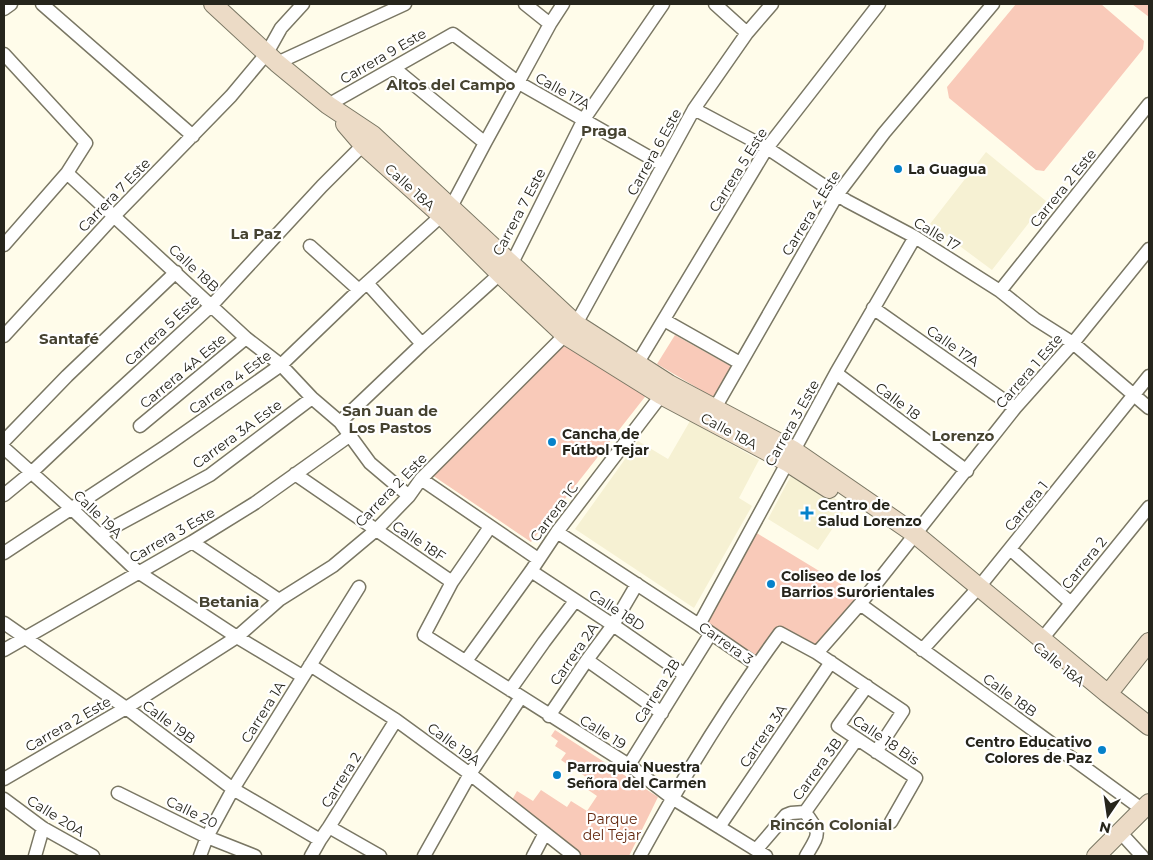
<svg xmlns="http://www.w3.org/2000/svg" width="1153" height="860" viewBox="0 0 1153 860" font-family="Montserrat,sans-serif">
	<rect width="100%" height="100%" fill="#fffcea"/>
	<!-- built -->
	<path fill="#f6f1d3" d="M986 152 1046 201 992 270 930 224Z
		M690 421 759 460 739 498 752 506 694 608 575 529 638 441 668 459Z
		M794 470 847 507 818 550 768 519Z"/>
	<!-- green -->
	<path fill="#f9cab9" d="M1016 4H1101L1144 41 1143 49 1044 171 1036 170 949 98 947 87Z
		M1132 4H1149V17Z
		M675 335 734 368 716 399 657 364Z
		M565 345 648 393 531 542 432 475 523 384Z
		M755 532 862 597 815 649 778 632 761 659 704 624Z
		M555 730 658 797 629 856H582L512 800 517 791 533 801 541 790 567 807 571 801 587 811 597 796 581 785 586 777 561 760 566 753 555 746 558 741 551 736Z"/>
	<g fill="none" stroke-linecap="round" stroke-linejoin="round">
		<!-- street casing -->
		<g stroke="#7a7764" stroke-width="15">
			<path id="street" d="M42 4 193 136
				M525 4 550 24
				M715 4 747 33
				M4 9 11 4
				M4 54 86 143 67 173 246 338 281 365 312 398 340 422 370 463 409 496
				M277 63 405 4
				M394 68 485 143
				M328 105 453 34 519 83 663 165
				M694 109 767 148 847 201 915 237 1000 291 1035 319 1073 343 1149 408
				M4 245 67 173
				M310 246 359 290
				M367 283 422 344
				M1000 291 1149 104
				M873 308 1015 408
				M664 320 740 363
				M4 336 115 215 231 96 267 53 281 28 303 4
				M637 364 767 148 879 4
				M836 373 967 471
				M715 408 837 195 884 133 993 4
				M340 422 422 344 512 263 584 119 663 4
				M140 426 246 338
				M4 441 67 376 176 272
				M4 448 71 508 138 572 237 637 302 676
				M295 474 452 582
				M421 479 538 559
				M4 495 32 472 104 404 212 305 322 186 369 139
				M490 527 452 582 424 635 629 765 672 798 766 856
				M557 532 699 625 757 665
				M99 535 210 475 312 398
				M192 542 279 600
				M1010 549 1071 603
				M4 553 166 446 281 365 359 290 451 207 485 143 550 24 563 4
				M531 571 613 625 685 675
				M860 604 1143 810
				M4 623 126 708 233 789 320 840
				M699 625 836 373 915 237
				M1042 639 1149 507
				M4 650 192 542 255 503 349 436
				M922 650 979 587 1149 376
				M817 653 860 604 1015 408 1073 343 1149 249
				M587 660 662 713
				M466 661 531 571 557 532 666 389
				M310 665 396 720 470 774 574 856
				M867 686 838 726 916 778 891 822
				M510 690 544 642 575 601
				M549 716 587 660 613 625 637 584
				M629 765 711 633
				M4 779 126 708 237 637 279 600 333 566 376 530 409 496 421 479 576 324 694 109 747 33 772 4
				M118 793 207 837 255 856
				M4 799 43 828 93 856
				M805 812 857 739
				M805 812C821 835 820 832 806 856
				M329 827 380 856
				M719 827 831 662
				M1120 832 1142 856
				M756 850 786 815 791 813 805 812
				M35 856 43 828
				M200 856 207 837 233 789 359 587
				M311 856 320 840 329 827 396 720
				M424 856 470 774 521 697
				M533 856 545 833
				M640 856C682 779 728 704 780 633L817 653 903 711 876 752"/>
		</g>
		<!-- secondary casing -->
		<g stroke="#7a7764" stroke-width="20">
			<path id="secondary" d="M213 4 277 63 328 105 373 135 576 324 669 384 793 450 915 534 1108 694 1149 726
				M345 124 363 145 442 216 500 274 565 335 661 395 787 462 829 489
				M1108 694 1149 642
				M1096 856 1149 803"/>
		</g>
		<!-- street -->
		<use href="#street" stroke="#fff" stroke-width="12"/>
		<!-- secondary -->
		<use href="#secondary" stroke="#ecdbc6" stroke-width="18"/>
	</g>
	<!-- markers -->
	<g fill="#0682ca" stroke="#fff" stroke-width="2">
		<circle cx="898" cy="169" r="5"/>
		<circle cx="552" cy="442" r="5"/>
		<path d="M804.5 505.5h5v5h5v5h-5v5h-5v-5h-5v-5h5z"/>
		<circle cx="771" cy="584" r="5"/>
		<circle cx="1102" cy="750" r="5"/>
		<circle cx="557" cy="775" r="5"/>
	</g>
	<g text-anchor="middle" stroke-width="4.5" stroke-linejoin="round" paint-order="stroke">
		<!-- street labels -->
		<g font-size="14" fill="#26251c" stroke="#fff">
			<text transform="translate(383 56) rotate(-30)" y="5">Carrera 9 Este</text>
			<text transform="translate(563 91) rotate(29)" y="5">Calle 17A</text>
			<text transform="translate(654 152) rotate(-61)" y="5">Carrera 6 Este</text>
			<text transform="translate(738 170) rotate(-58)" y="5">Carrera 5 Este</text>
			<text transform="translate(410 187) rotate(42)" y="5">Calle 18A</text>
			<text transform="translate(1063 188) rotate(-51)" y="5">Carrera 2 Este</text>
			<text transform="translate(114 195) rotate(-46)" y="5">Carrera 7 Este</text>
			<text transform="translate(519 212) rotate(-62)" y="5">Carrera 7 Este</text>
			<text transform="translate(811 213) rotate(-58)" y="5">Carrera 4 Este</text>
			<text transform="translate(937 234) rotate(31)" y="5">Calle 17</text>
			<text transform="translate(194 268) rotate(43)" y="5">Calle 18B</text>
			<text transform="translate(162 330) rotate(-43)" y="5">Carrera 5 Este</text>
			<text transform="translate(953 346) rotate(35)" y="5">Calle 17A</text>
			<text transform="translate(183 371) rotate(-40)" y="5">Carrera 4A Este</text>
			<text transform="translate(1029 371) rotate(-49)" y="5">Carrera 1 Este</text>
			<text transform="translate(230 382) rotate(-36)" y="5">Carrera 4 Este</text>
			<text transform="translate(898 401) rotate(37)" y="5">Calle 18</text>
			<text transform="translate(792 423) rotate(-61)" y="5">Carrera 3 Este</text>
			<text transform="translate(729 431) rotate(28)" y="5">Calle 18A</text>
			<text transform="translate(237 434) rotate(-36)" y="5">Carrera 3A Este</text>
			<text transform="translate(391 490) rotate(-46)" y="5">Carrera 2 Este</text>
			<text transform="translate(1026 506) rotate(-51)" y="5">Carrera 1</text>
			<text transform="translate(554 512) rotate(-53)" y="5">Carrera 1C</text>
			<text transform="translate(98 514) rotate(44)" y="5">Calle 19A</text>
			<text transform="translate(172 535) rotate(-30)" y="5">Carrera 3 Este</text>
			<text transform="translate(419 541) rotate(34)" y="5">Calle 18F</text>
			<text transform="translate(1084 563) rotate(-51)" y="5">Carrera 2</text>
			<text transform="translate(617 610) rotate(33)" y="5">Calle 18D</text>
			<text transform="translate(726 643) rotate(35)" y="5">Carrera 3</text>
			<text transform="translate(574 654) rotate(-55)" y="5">Carrera 2A</text>
			<text transform="translate(1059 664) rotate(39)" y="5">Calle 18A</text>
			<text transform="translate(657 691) rotate(-58)" y="5">Carrera 2B</text>
			<text transform="translate(1010 695) rotate(36)" y="5">Calle 18B</text>
			<text transform="translate(263 712) rotate(-58)" y="5">Carrera 1A</text>
			<text transform="translate(169 722) rotate(37)" y="5">Calle 19B</text>
			<text transform="translate(68 724) rotate(-30)" y="5">Carrera 2 Este</text>
			<text transform="translate(603 732) rotate(32)" y="5">Calle 19</text>
			<text transform="translate(763 736) rotate(-56)" y="5">Carrera 3A</text>
			<text transform="translate(886 740) rotate(34)" y="5">Calle 18 Bis</text>
			<text transform="translate(454 744) rotate(36)" y="5">Calle 19A</text>
			<text transform="translate(817 769) rotate(-54)" y="5">Carrera 3B</text>
			<text transform="translate(341 780) rotate(-58)" y="5">Carrera 2</text>
			<text transform="translate(192 812) rotate(26)" y="5">Calle 20</text>
			<text transform="translate(56 816) rotate(32)" y="5">Calle 20A</text>
		</g>
		<!-- poi labels -->
		<g font-size="14" font-weight="bold" fill="#26251c" stroke="#fff" text-anchor="start">
			<text x="908" y="174">La Guagua</text>
			<text x="562" y="439">Cancha de<tspan x="562" dy="16">Fútbol Tejar</tspan></text>
			<text x="818" y="510">Centro de<tspan x="818" dy="16">Salud Lorenzo</tspan></text>
			<text x="781" y="581">Coliseo de los<tspan x="781" dy="16">Barrios Surorientales</tspan></text>
			<text x="1092" y="747" text-anchor="end">Centro Educativo<tspan x="1092" dy="16">Colores de Paz</tspan></text>
			<text x="567" y="772">Parroquia Nuestra<tspan x="567" dy="16">Señora del Carmen</tspan></text>
		</g>
		<!-- park labels -->
		<g font-size="14" fill="#64280e" stroke="#fff">
			<text x="612" y="824">Parque<tspan x="612" dy="16">del Tejar</tspan></text>
		</g>
		<!-- neighbourhood labels -->
		<g font-size="15" font-weight="bold" fill="#454230" stroke="#fff">
			<text x="451" y="90">Altos del Campo</text>
			<text x="604" y="136">Praga</text>
			<text x="256" y="239">La Paz</text>
			<text x="69" y="344">Santafé</text>
			<text x="390" y="416">San Juan de<tspan x="390" dy="17">Los Pastos</tspan></text>
			<text x="963" y="441">Lorenzo</text>
			<text x="229" y="607">Betania</text>
			<text x="831" y="830">Rincón Colonial</text>
		</g>
	</g>
	<!-- border -->
	<rect width="1153" height="860" fill="none" stroke="#26251c" stroke-width="10"/>
	<!-- north arrow -->
	<g transform="translate(1108 815) rotate(193)" stroke="#ffffff" stroke-width="4" paint-order="stroke">
	<path d="M0-4L9 19L0 12L-9 19Z" fill="#26251c"/>
	<text y="-8" font-size="14" font-weight="bold" text-anchor="middle" fill="#26251c">N</text>
	</g>
</svg>
